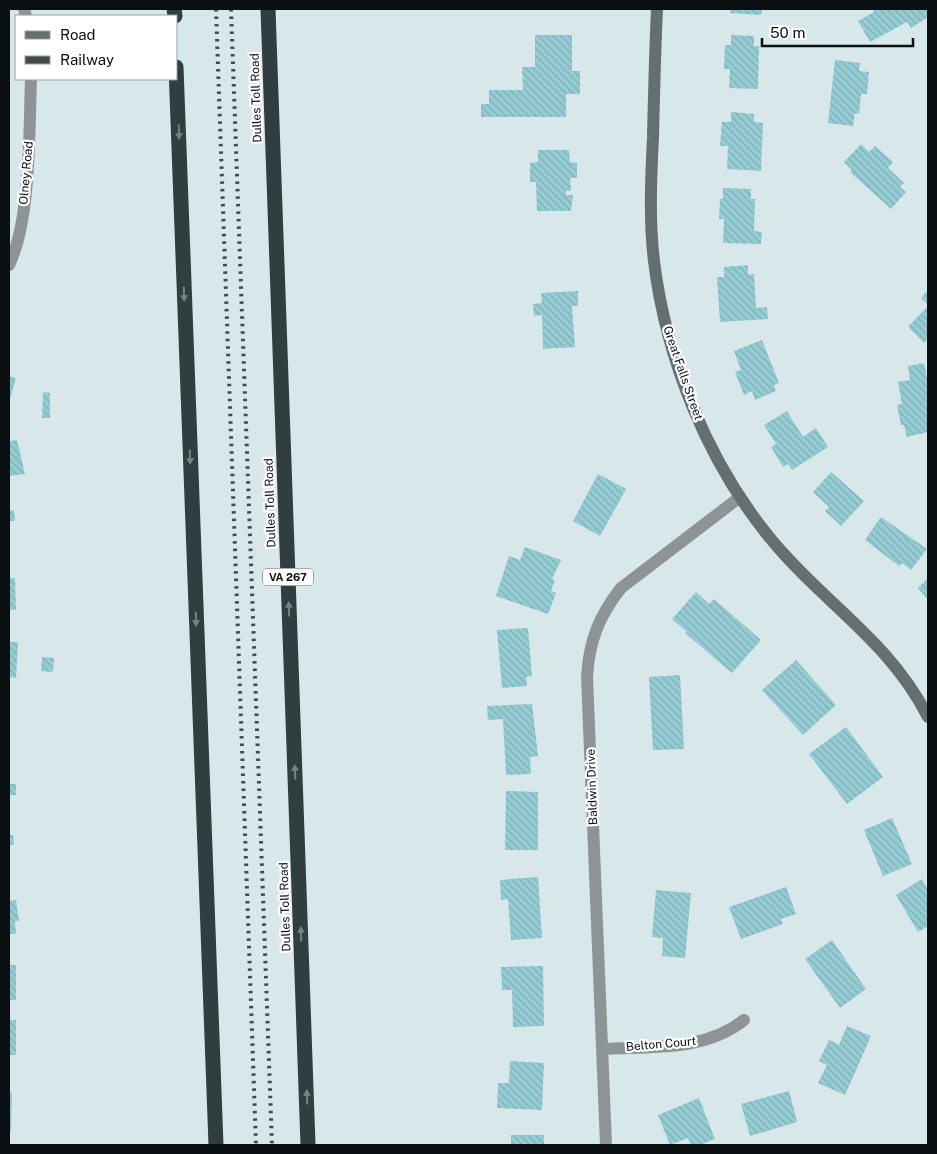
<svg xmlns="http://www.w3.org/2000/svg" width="937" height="1154" viewBox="0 0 937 1154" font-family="'Public Sans',sans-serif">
	<defs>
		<pattern id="building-back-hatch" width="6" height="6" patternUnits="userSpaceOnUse" patternTransform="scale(1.25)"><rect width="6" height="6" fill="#95ccd4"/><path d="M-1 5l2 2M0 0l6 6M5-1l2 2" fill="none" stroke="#7faeb5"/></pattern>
	</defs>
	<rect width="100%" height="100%" fill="#d8e7ea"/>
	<!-- building -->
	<path fill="url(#building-back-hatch)" d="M731 9H762L761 15 730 13Z
		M873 9H926L928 17 911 28 907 22 870 42 858 21 874 12Z
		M535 35H572V71H580V94H566V117H481V104H489V90H523L522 67H535Z
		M731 35 754 36V46H759L758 89 729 88 730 69H724L725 45H731Z
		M835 60 860 63 859 71 869 72 867 94H861L859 114 855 113 853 126 828 123Z
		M731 112 754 114V122L763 123 761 171 727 169 728 146H720L722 122H731Z
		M861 144 869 152 875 146 893 162 888 168 904 183 900 187 906 192 891 209 850 172 852 170 844 162Z
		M538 150H569L570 162 577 163V178H570L571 191H566V195H573L571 211H537L536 182H530V163L538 162Z
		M723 188 751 189V199H755L754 231 762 232 761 244 723 243 724 219H719L720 199H723Z
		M748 265V275L754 274 756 308 767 307 768 319 720 322 717 277H724V267Z
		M928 290V305L921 298Z
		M578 291V306H572L575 347 543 349 542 315 534 316 533 304 542 303 541 293Z
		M928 306V339L924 343 908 327Z
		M762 340 779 383 774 385 776 391 755 400 752 391 744 395 735 372 741 370 734 351Z
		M924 363 928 383V432L907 437 904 425H901L897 405 902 404 898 382 910 380 908 366Z
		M9 376 16 378 9 402Z
		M43 392 50 393V418H42Z
		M787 411 803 437 816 428 828 447 792 470 788 464 783 467 771 447 776 444 764 425Z
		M17 440 25 474 9 476V441Z
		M831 472 864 501 841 526 825 511 829 507 813 492Z
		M598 474 626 489 600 536 573 521Z
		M14 510 15 521H9V511Z
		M881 517 927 549 911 570 902 563 899 566 865 540Z
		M525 547 561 560 552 579 555 580 551 591 556 593 548 614 496 596 509 556 520 560Z
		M9 578H15L16 610H9Z
		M928 578V600L918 588Z
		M696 592 709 604 714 599 761 640 732 673 685 633 687 632 672 619Z
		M528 628 532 676 526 677 527 686 502 688 497 630Z
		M9 642H18L16 678 9 677Z
		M42 657 54 658 53 672 41 671Z
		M796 660 836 705 803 735 762 690Z
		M680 675 684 749 653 750 649 677Z
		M532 704 538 756 530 757 531 774 506 775 503 719 488 720 487 706Z
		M846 727 883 777 847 804 809 754Z
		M9 784H16V795H9Z
		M506 791 538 792V850H505Z
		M892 818 912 864 883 876 864 830Z
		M9 835H13L14 845H9Z
		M538 877 542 938 511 940 508 899 501 900 500 880Z
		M922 879 928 890V926L918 932 896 895Z
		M786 887 796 914 781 919 783 924 741 939 729 907Z
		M656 890 691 893 685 958 662 956 663 938 652 937Z
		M16 900 19 921H15L16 934H9V901Z
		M832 940 866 989 840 1008 805 959Z
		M9 965H16V1000H9Z
		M543 966 544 1026 513 1027 512 990H502L501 967Z
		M9 1020H16V1055H9Z
		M847 1026 871 1036 845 1095 818 1083 827 1065 819 1061 829 1040 839 1045Z
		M510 1061 544 1063 542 1110 497 1108 498 1083H509Z
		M789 1091 797 1122 750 1136 741 1104Z
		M9 1093H12L11 1131H9Z
		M699 1098 715 1139 700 1145H691L688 1138 670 1145 658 1115Z
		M511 1135H544V1145H511Z"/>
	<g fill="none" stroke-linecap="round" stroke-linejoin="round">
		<!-- street -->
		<path stroke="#8e9495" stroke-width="12" d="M24 9 26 16
			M9 265C31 220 29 130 31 79
			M602 1049C650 1046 704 1052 744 1020
			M606 1145 587 677C589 641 599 616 621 588L740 497"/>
		<!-- secondary -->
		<path stroke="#656f70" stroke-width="12" d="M657 9C655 51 654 94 653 137 651 178 649 219 654 261 666 359 707 461 770 538 823 603 889 640 928 717"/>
		<!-- highway -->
		<path stroke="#313e3f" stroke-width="15" d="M174 9 175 16
			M268 9 308 1145
			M176 67 216 1145"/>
		<!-- rail -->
		<path stroke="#424a4c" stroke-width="4" stroke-dasharray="2.5 5" stroke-linecap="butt" d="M216 9 256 1145
			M231 9 272 1145"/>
	</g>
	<!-- one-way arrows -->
	<defs><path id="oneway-solid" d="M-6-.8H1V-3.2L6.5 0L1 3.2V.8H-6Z" transform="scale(1.25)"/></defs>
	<g fill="#798282">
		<use href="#oneway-solid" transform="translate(179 132) rotate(88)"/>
		<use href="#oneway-solid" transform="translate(184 294) rotate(88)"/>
		<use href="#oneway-solid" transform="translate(190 457) rotate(88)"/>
		<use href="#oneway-solid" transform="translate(289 609) rotate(-92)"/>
		<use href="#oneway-solid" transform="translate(196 619) rotate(88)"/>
		<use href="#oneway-solid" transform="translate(295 772) rotate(-92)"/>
		<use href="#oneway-solid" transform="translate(301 934) rotate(-92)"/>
		<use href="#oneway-solid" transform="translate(307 1097) rotate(-92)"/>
	</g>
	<g text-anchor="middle" stroke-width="4.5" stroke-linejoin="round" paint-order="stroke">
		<!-- shield labels -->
		<rect fill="#fff" stroke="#545858" stroke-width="1" x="263" y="568.5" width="50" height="17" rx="4"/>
		<g font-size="11" font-weight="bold" fill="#0a1011">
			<text x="288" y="581">VA 267</text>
		</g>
		<!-- street labels -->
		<g font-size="12" fill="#0a1011" stroke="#fff">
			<text transform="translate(256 98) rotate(-92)" y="4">Dulles Toll Road</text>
			<text transform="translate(26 173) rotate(-85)" y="4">Olney Road</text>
			<text transform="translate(683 373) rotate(71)" y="4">Great Falls Street</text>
			<text transform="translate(270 503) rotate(-92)" y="4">Dulles Toll Road</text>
			<text transform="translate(592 787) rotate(-92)" y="4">Baldwin Drive</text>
			<text transform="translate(285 907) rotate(-92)" y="4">Dulles Toll Road</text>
			<text transform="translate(661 1044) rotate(-5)" y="4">Belton Court</text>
		</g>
	</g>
	<!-- border -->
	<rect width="937" height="1154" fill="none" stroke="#0a1011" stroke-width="20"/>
	<!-- legend -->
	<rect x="15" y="15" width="162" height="65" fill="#ffffff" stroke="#9d9fa0"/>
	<rect x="25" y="31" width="25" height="8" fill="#656f70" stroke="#9d9fa0"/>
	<text x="60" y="40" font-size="15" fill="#0a1011">Road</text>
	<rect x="25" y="56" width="25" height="8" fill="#424a4c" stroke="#9d9fa0"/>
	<text x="60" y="65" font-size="15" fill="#0a1011">Railway</text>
	<!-- scale -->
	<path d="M762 38v8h151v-8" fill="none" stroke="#0a1011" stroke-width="2.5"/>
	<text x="770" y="38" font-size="15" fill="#0a1011" stroke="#ffffff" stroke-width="4" paint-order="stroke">50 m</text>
</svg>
